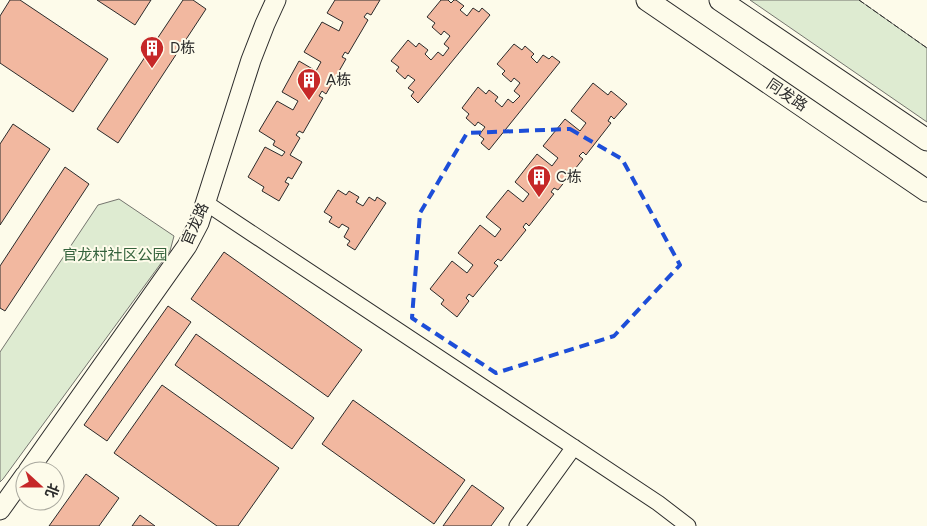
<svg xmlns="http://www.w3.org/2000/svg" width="927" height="526" viewBox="0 0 927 526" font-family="Figtree,'Noto Sans SC',sans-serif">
	<rect width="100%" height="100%" fill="#fdfbea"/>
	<!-- green -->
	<path fill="#deebd1" stroke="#74746e" d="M750 0H859L927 48V122Z
		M119 199 174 236 170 251 3 479 0 482V352L98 205Z"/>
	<!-- building -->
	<path fill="#f2b8a0" stroke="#2b2b2b" d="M10 0H20L108 59 73 112 0 63V16Z
		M97 0H151L135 25Z
		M183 0H193L206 9 118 143 97 129Z
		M335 0H380L371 15 367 13 364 17 368 20 348 54 345 52 342 57 346 59 326 94 322 91 319 96 323 98 303 133 299 131 296 135 300 138 290 155 302 162 292 179 288 177 285 182 289 184 279 201 262 191 264 187 248 177 265 147 282 156 285 152 273 145 275 141 259 131 277 101 293 110 298 101 282 92 299 61 316 71 321 62 304 52 322 22 339 31 343 22 327 13Z
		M441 0H448L451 3 454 0H456L464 6 460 10 467 16 473 8 479 12 482 8 490 15 418 103 411 96 414 92 408 88 415 80 408 75 405 79 396 71 399 67 391 61 408 40 416 47 419 43 428 50 425 54 431 60 438 52 443 56 449 48 444 44 450 36 444 31 441 35 432 27 435 23 427 17Z
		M514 44 522 50 525 46 534 54 531 57 537 63 543 55 549 59 552 56 560 62 489 150 481 143 484 139 479 135 485 127 478 122 475 126 466 118 469 114 462 108 478 87 486 94 489 90 498 97 495 101 502 107 508 99 513 103 520 96 514 91 520 83 514 78 511 82 502 74 505 71 497 64Z
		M593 83 608 95 611 91 627 104 614 119 611 116 608 121 611 123 586 155 583 152 579 156 583 159 558 190 554 188 551 192 554 194 529 226 526 223 523 227 526 230 501 261 498 259 494 263 498 266 473 297 469 294 466 298 469 301 457 317 441 304 444 300 430 289 452 261 467 273 473 265 458 253 480 225 495 237 501 229 486 217 508 190 523 202 529 194 515 182 537 154 552 166 558 158 543 146 565 119 580 131 586 123 571 111Z
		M13 124 50 149 0 225V144Z
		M65 167 89 184 5 311 0 308V266Z
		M338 190 346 195 349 191 359 197 356 202 363 206 369 197 375 201 377 197 386 203 355 250 347 245 350 241 344 237 349 228 342 224 339 228 329 222 332 217 324 212Z
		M224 252 362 350 328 397 191 299Z
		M168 306 191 322 107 441 84 425Z
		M196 334 314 418 292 449 175 365Z
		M162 385 279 468 238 526H217L114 453Z
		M353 400 465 480 434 524 322 444Z
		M86 474 119 498 99 526H49Z
		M472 485 504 508 491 526H443Z
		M140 515 155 526H132Z"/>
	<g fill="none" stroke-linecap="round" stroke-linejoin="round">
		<!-- minor casing -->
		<g stroke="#2b2b2b" stroke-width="17">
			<path id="minor" d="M206 203 658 503 688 526
				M517 526 574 447"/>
		</g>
		<!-- tertiary casing -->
		<g stroke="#2b2b2b" stroke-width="21">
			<path id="tertiary" d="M28 471 187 246 199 223 251 60 265 24 276 0
				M0 510 25 475"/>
		</g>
		<!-- secondary casing -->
		<g stroke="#2b2b2b" stroke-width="23">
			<path id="secondary" d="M647 0 927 191
				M720 0 927 140"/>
		</g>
		<!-- minor -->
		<use href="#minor" stroke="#fdfbea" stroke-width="15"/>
		<!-- tertiary -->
		<use href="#tertiary" stroke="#fdfbea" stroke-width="19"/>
		<!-- secondary -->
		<use href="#secondary" stroke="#fdfbea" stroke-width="21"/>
		<!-- fence -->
		<path stroke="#2b2b2b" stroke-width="1" stroke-dasharray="6 2.5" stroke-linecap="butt" d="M859 0 927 48"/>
	</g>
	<!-- marked area -->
	<path fill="none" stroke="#1d4ed8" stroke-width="4" stroke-dasharray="10 6" stroke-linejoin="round" d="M570 129 622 159 680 265 614 336 496 373 412 318 420 213 467 133Z"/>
	<!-- icons -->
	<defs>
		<g id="building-pin" transform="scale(1.25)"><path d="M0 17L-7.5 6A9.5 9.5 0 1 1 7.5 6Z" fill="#c62828" stroke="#fdfbea"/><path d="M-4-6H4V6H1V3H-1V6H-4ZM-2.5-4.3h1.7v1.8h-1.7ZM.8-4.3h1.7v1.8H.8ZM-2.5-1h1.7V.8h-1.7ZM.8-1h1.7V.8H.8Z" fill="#fff"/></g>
	</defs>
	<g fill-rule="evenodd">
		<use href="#building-pin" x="152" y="48"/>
		<use href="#building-pin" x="309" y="80"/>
		<use href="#building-pin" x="539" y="177"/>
	</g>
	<g text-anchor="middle" stroke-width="4" stroke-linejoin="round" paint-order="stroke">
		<!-- poi labels -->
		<g font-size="15" fill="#2b2b2b" stroke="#fdfbea" text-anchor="start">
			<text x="170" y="53">D栋</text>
			<text x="326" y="85">A栋</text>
			<text x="556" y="182">C栋</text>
		</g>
		<!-- street labels -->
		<g font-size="15" fill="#2b2b2b" stroke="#fdfbea">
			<text transform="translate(787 95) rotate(34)" y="5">同发路</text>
			<text transform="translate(195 224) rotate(-66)" y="5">官龙路</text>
		</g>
		<!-- park labels -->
		<g font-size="15" fill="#34623c" stroke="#fdfbea">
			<text x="115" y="260">官龙村社区公园</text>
		</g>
	</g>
	<!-- north arrow -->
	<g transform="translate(40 486) rotate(111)"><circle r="24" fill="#fdfbea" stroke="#a9a89e"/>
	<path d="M0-4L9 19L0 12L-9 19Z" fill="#c62828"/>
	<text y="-8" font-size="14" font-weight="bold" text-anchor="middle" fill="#2b2b2b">北</text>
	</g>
</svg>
